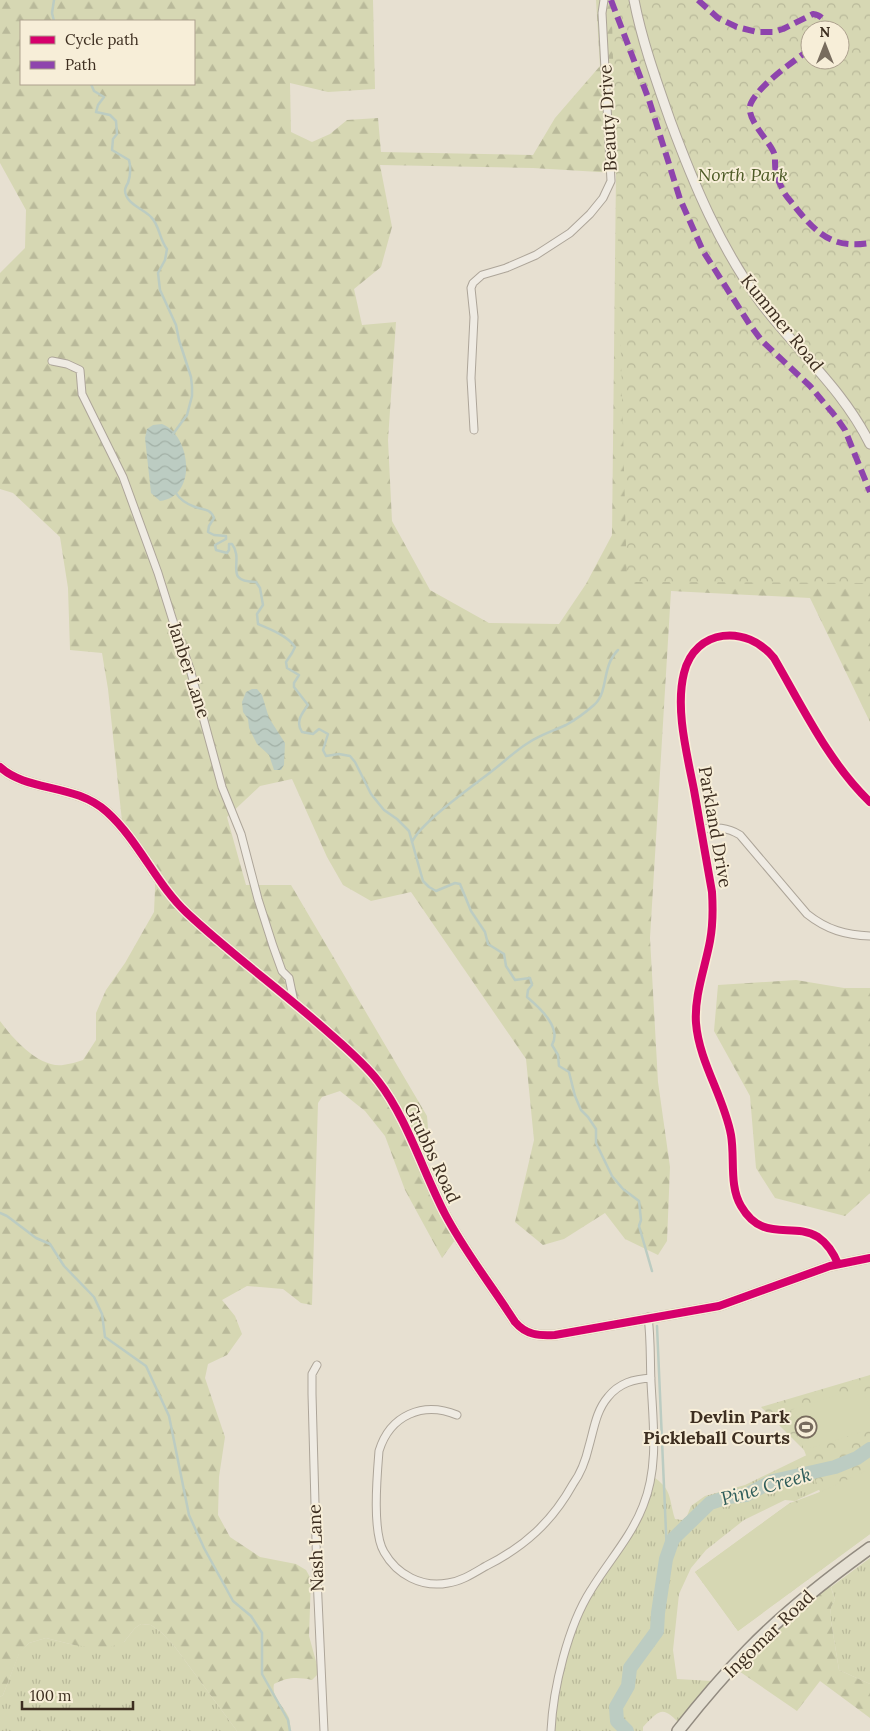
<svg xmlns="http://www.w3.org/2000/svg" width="870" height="1731" viewBox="0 0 870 1731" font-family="Lora,serif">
	<defs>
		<pattern id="grass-tufts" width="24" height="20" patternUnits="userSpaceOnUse" patternTransform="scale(1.25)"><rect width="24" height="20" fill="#d6d7b3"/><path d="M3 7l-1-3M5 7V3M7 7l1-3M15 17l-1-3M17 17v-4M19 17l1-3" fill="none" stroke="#b9b99a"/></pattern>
		<pattern id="forest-firs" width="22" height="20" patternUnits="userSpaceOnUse" patternTransform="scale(1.25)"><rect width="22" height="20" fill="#d6d7b3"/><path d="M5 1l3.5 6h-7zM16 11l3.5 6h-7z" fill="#b9b99a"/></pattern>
		<pattern id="park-crowns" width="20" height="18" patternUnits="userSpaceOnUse" patternTransform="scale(1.25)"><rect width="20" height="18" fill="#d6d7b3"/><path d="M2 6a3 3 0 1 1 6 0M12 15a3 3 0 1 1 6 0" fill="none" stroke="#b9b99a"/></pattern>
		<pattern id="water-waves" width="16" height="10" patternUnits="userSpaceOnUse" patternTransform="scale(1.25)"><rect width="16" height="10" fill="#bcccc2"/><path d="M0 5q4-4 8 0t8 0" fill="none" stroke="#a2b0a6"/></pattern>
	</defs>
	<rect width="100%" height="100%" fill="#e7e0d1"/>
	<!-- grass -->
	<path fill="url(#grass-tufts)" d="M813 1452 870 1466 795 1501 785 1500 744 1520 706 1550 691 1568 679 1594 673 1650 677 1679 712 1681 716 1685 682 1726C663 1707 662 1707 643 1727V1731H551L553 1704 577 1619 630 1533 651 1475C673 1490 668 1496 675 1519L682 1520 687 1516 691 1506 705 1496 745 1485Z
		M870 1558V1684L839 1670 830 1615 831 1607 835 1600 831 1587Z
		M141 1624 151 1625 162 1633 175 1647 237 1731H0V1697L3 1695 19 1653 29 1643 46 1638 74 1645 124 1642 135 1628Z"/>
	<!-- forest -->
	<path fill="url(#forest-firs)" fill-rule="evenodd" d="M0 0H373L375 89 328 92 290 83 291 132 312 142 330 134 347 120 378 118 381 152 533 155 555 118 600 66 596 0H870V722L810 598 671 591 650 938 658 1082 670 1167 667 1241 658 1255 625 1239 605 1213 564 1239 543 1245 515 1222 534 1140 526 1059 411 892 371 901 343 885 327 857 292 779 260 786 227 817 246 885H291L427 1116 429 1141 417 1154 458 1236 442 1258 405 1190 385 1136 365 1111 340 1091 322 1097 318 1103 312 1305 301 1303 283 1289 247 1286 222 1300 235 1316 242 1334 227 1355 208 1364 205 1378 225 1437 219 1477 218 1515 230 1537 260 1557 296 1564 306 1570 311 1579 309 1636 317 1665V1675L312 1680C297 1677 288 1677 274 1684 271 1698 284 1706 289 1718 290 1722 290 1727 291 1731H237L175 1647 162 1633 151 1625 141 1624 135 1628 124 1642 105 1649 74 1645 46 1638 29 1643 19 1654 3 1695 0 1697V1021C13 1039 39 1068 63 1065 70 1064 77 1062 83 1060L96 1040V1013L106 990 125 963 154 912 156 866 122 821 108 689 102 653 70 650 68 588 60 537 13 493 0 489V273L25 248 26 210 0 163ZM21 21H194V84H21ZM810 30H840V60H810ZM380 165 533 168 616 173 612 535 586 584 559 624 489 623 430 590 392 521 388 440 396 322 362 325 354 289 381 267 392 227Z
		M796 980 844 988H870V1193L845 1216 775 1198 756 1168 750 1096 714 1031 718 985Z
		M828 1579 835 1600 831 1607 830 1615 839 1670 870 1684V1718L820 1681 797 1711 733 1667Z"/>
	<!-- park -->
	<path fill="url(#park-crowns)" fill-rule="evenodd" d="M616 0H870V583L627 582 612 19 622 15ZM810 30H840V60H810Z
		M870 1375V1534L738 1631 695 1572 790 1503 820 1492 804 1450 761 1407Z"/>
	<!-- pitch -->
	<path fill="#d6d7b3" d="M842 1393 845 1399 864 1393 870 1409V1429L804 1450 791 1410Z
		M870 1469V1534L738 1631 695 1572 790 1503 792 1505Z"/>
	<!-- water -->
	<path fill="url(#water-waves)" d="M162 424C191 435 198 497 160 501L151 493 145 438 147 429 153 425Z
		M252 689H257L262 695 269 718 285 743 284 765 281 770H274L269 755 257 744 249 728 248 719 243 712 242 702 246 692Z"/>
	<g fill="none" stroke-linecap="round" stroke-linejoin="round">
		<!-- stream -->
		<path stroke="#bcccc2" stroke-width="2.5" d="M54 21 52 13 54 0
			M91 84 94 91 104 97 98 105 96 112 110 115 116 121 117 134 113 139 112 150 129 160C131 168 131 174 128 183 127 184 125 189 125 190 125 204 144 209 151 217 160 226 159 239 167 249L165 260 158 273 160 290 176 325 179 340 191 377 192 387V396L187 415 173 434
			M176 493C180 500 187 504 195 507 203 510 210 508 214 518L209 526 208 532 214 535 226 536V539L215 545 216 550 227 553 229 550V544H232C245 561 222 582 256 582L260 588 263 605 257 614 258 624C270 629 288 636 295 647L292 653 286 662 287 668 299 675 294 683V687L308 705C302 713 295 722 302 732L313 734 319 729 328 734 323 750 326 756 339 754 350 756 355 762 371 794 384 810 397 819 409 831 423 881 429 887 436 891 455 883 460 884 471 911 485 932 488 944 504 954 506 966 515 980 530 978 532 985 528 990 527 997C540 1008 562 1028 552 1045L558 1055 559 1066 569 1072 575 1096 581 1110 588 1117 596 1129V1143L612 1176 623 1189 639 1201 641 1220 639 1226 652 1271
			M412 842C421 822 473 786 492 771 504 762 515 751 528 743 540 735 553 731 566 725 575 720 586 712 594 705 609 692 601 667 618 650
			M0 1213 7 1216 36 1238 50 1244 64 1266 94 1297 102 1314 105 1337 146 1366 169 1416 189 1515 204 1548 233 1601 251 1616 262 1633V1674L288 1720 290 1731
			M657 1326 667 1555"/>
		<!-- river -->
		<path stroke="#bcccc2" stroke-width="14" d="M627 1731 617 1721 616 1707 628 1686 630 1668 657 1631 658 1613 666 1559 673 1539 710 1503 728 1497 746 1495 773 1481 835 1467 857 1458 870 1449"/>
		<!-- minor casing -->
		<g stroke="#ada599" stroke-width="9">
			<path id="minor" d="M52 361 67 364 80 370 82 394 123 477 158 573 173 621 190 669 222 787 241 834 258 899 273 946 282 971 289 978 294 1002
				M474 430 471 378 474 317 471 288 473 283 482 275 506 268 536 255 570 233 590 214 603 198 611 181 602 13 604 0
				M701 829C716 827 727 827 740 835L807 914C827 930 846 935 870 936
				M838 1264C834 1254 828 1244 818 1237 792 1221 763 1244 741 1206 729 1186 735 1158 731 1135 724 1097 699 1062 696 1023 694 996 705 968 710 941 713 925 713 908 712 892 706 858 700 824 694 790 687 754 675 709 684 673 695 628 747 624 774 658 802 706 829 763 870 802
				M317 1365 312 1374V1394L317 1577 324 1731
				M457 1415C423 1401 390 1415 379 1451 377 1476 372 1532 384 1552 397 1575 422 1588 448 1583 462 1581 474 1573 486 1566 504 1557 521 1546 536 1532 551 1518 563 1502 573 1484 581 1473 586 1459 589 1446 594 1429 596 1411 608 1397 619 1383 634 1379 651 1378
				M551 1731C553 1688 568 1626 591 1590 608 1562 631 1537 643 1506 659 1467 653 1423 651 1382 650 1361 651 1339 648 1317"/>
		</g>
		<!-- tertiary casing -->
		<g stroke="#ada599" stroke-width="11">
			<path id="tertiary" d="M634 0C642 41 656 80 670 120 694 185 720 247 761 303 798 352 842 388 870 444
				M0 767C27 792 75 783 107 812 139 841 156 884 187 913 232 955 282 991 328 1032 345 1047 364 1063 378 1081 407 1118 423 1172 445 1214 465 1252 492 1286 515 1322 526 1335 539 1336 555 1335L719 1306 830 1266 870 1258"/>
		</g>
		<!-- primary casing -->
		<g stroke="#928b80" stroke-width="14">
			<path id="primary" d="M678 1731C700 1703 723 1676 748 1650 785 1612 827 1579 870 1548"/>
		</g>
		<!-- minor -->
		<use href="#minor" stroke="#efebe3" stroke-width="7"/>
		<!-- tertiary -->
		<use href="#tertiary" stroke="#efebe3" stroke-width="9"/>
		<!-- primary -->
		<use href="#primary" stroke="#e6e1d4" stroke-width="11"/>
		<!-- quiet -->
		<path stroke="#8e44ad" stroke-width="6" stroke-dasharray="12 6" stroke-linecap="butt" d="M611 0 649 100 680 199 703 251 750 325 762 341 810 386 836 417 845 430 870 492
			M698 0 718 18 737 27 757 32H773L783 29 813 14C822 15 827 22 825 30
			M810 49C793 62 760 84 751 103 744 118 769 140 774 153 776 159 774 166 776 172 776 177 779 182 781 186 784 195 791 201 796 208 818 235 834 249 870 243"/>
		<!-- cycleway casing -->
		<g stroke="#f7eed8" stroke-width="11">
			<path id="cycleway" d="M0 767C27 792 75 783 107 812 139 841 156 884 187 913 232 955 282 991 328 1032 345 1047 364 1063 378 1081 407 1118 423 1172 445 1214 465 1252 492 1286 515 1322 526 1335 539 1336 555 1335L719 1306 830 1266 870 1258
				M838 1264C834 1254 828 1244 818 1237 792 1221 763 1244 741 1206 729 1186 735 1158 731 1135 724 1097 699 1062 696 1023 694 996 705 968 710 941 713 925 713 908 712 892 706 858 700 824 694 790 687 754 675 709 684 673 695 628 747 624 774 658 802 706 829 763 870 802"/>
		</g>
		<!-- cycleway -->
		<use href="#cycleway" stroke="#d6006c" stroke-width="8"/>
	</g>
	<!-- icons -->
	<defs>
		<g id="stadium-ring" transform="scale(1.125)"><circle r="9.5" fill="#f7eed8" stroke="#786c5e" stroke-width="1.5"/><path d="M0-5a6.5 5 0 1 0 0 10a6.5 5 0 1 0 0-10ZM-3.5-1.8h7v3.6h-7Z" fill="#786c5e"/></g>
	</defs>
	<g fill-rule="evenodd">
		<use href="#stadium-ring" x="806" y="1427"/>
	</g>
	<g text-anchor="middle" stroke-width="4" stroke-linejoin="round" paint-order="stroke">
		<!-- street labels -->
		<g font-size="18" fill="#3d2e20" stroke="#f7eed8">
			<text transform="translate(608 118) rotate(-93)" y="6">Beauty Drive</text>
			<text transform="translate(782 323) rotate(51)" y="6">Kummer Road</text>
			<text transform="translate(189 670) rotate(72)" y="6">Janber Lane</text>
			<text transform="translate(715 827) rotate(80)" y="6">Parkland Drive</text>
			<text transform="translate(432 1153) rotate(65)" y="6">Grubbs Road</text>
			<text transform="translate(316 1548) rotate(-92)" y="6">Nash Lane</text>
			<text transform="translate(769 1634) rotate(-44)" y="6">Ingomar Road</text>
		</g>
		<!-- park labels -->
		<g font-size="18" font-style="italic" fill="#4d5a26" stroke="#f7eed8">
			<text x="743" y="181">North Park</text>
		</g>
		<!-- poi labels -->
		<g font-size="18" font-weight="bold" fill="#3d2e20" stroke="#f7eed8" text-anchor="end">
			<text x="790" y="1423">Devlin Park<tspan x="790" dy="21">Pickleball Courts</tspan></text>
		</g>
		<!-- water labels -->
		<g font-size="19" font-style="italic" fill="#2f5d5a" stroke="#f7eed8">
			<text transform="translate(766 1486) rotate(-16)" y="7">Pine Creek</text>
		</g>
	</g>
	<!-- legend -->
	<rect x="20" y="20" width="175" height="65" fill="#f7eed8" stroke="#ada18e"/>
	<rect x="30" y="36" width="25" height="8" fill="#d6006c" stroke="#ada18e"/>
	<text x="65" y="45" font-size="15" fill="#3d2e20">Cycle path</text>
	<rect x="30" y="61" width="25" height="8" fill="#8e44ad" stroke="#ada18e"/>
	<text x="65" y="70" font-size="15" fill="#3d2e20">Path</text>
	<!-- north arrow -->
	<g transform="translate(825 45)"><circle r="24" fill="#f7eed8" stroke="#ada18e"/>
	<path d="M0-4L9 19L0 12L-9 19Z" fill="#786c5e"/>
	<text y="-8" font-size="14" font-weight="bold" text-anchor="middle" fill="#3d2e20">N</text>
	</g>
	<!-- scale -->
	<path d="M22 1701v8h111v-8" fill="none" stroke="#3d2e20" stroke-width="2.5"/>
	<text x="30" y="1701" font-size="15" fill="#3d2e20" stroke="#f7eed8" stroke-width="4" paint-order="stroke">100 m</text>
</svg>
